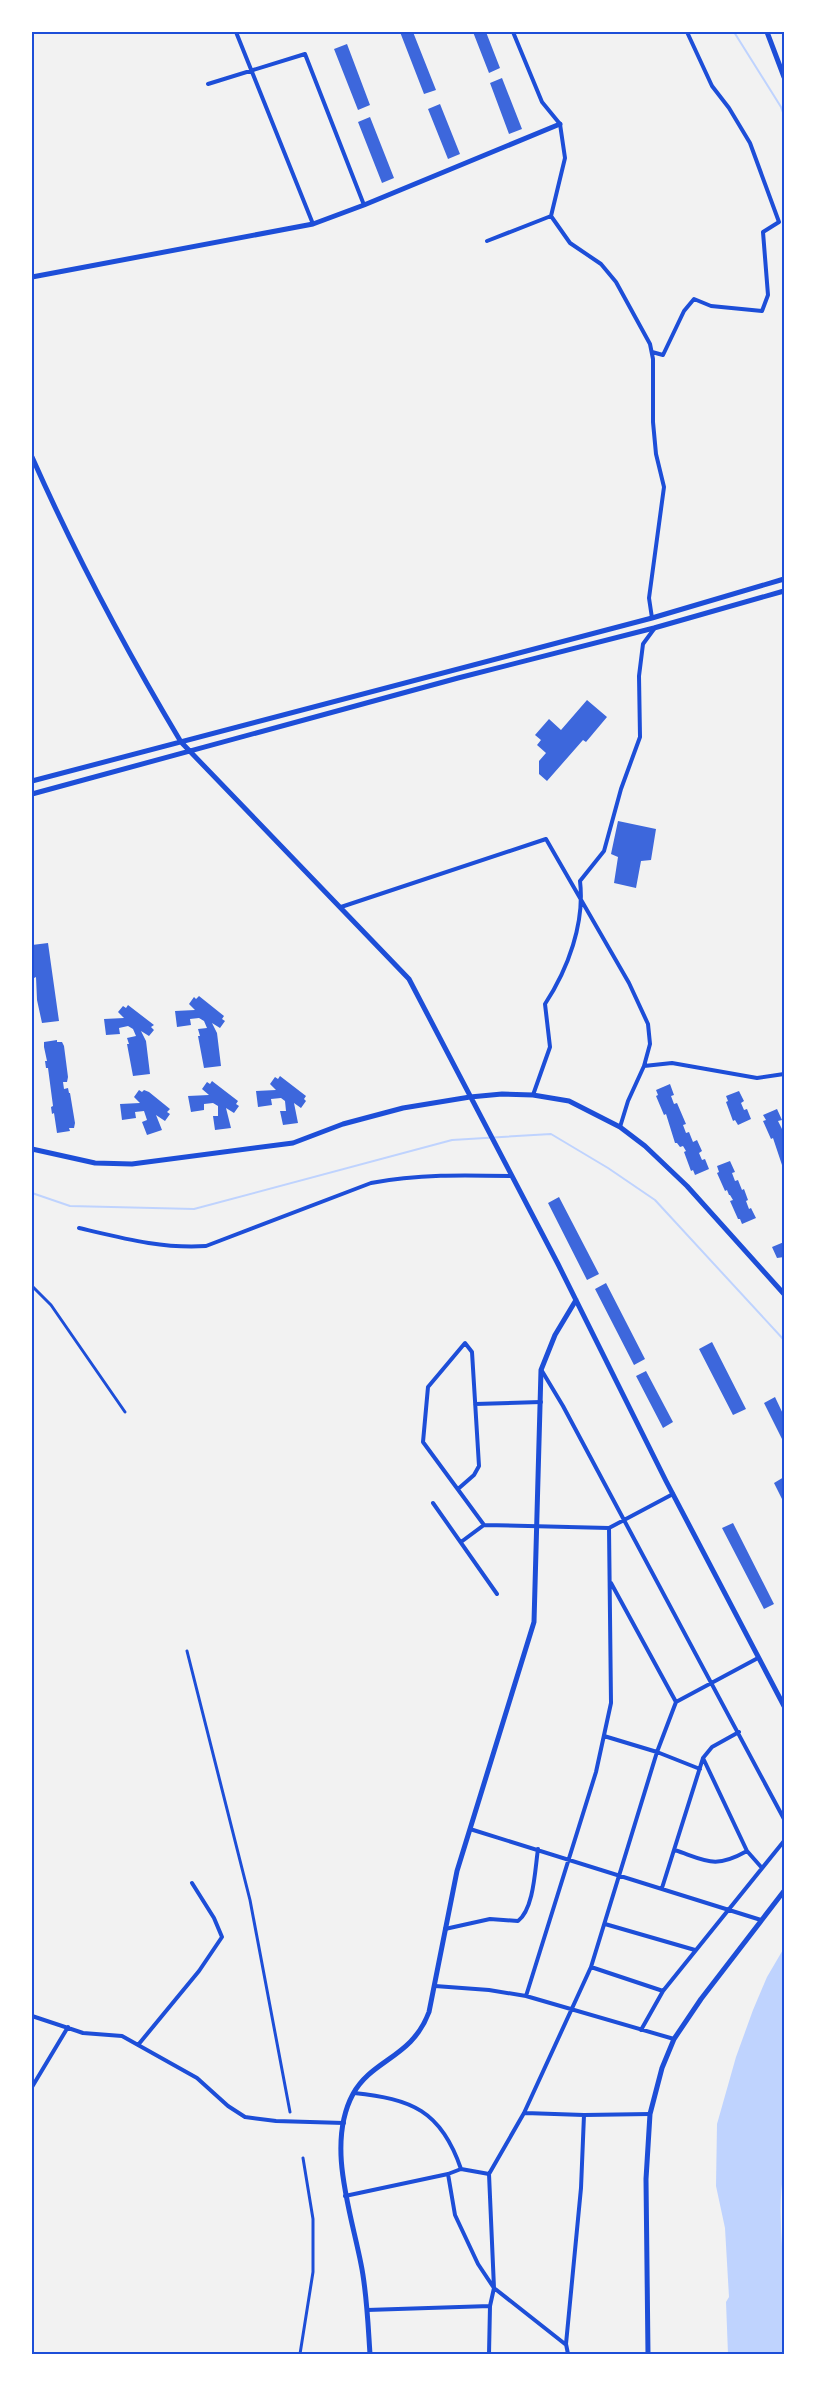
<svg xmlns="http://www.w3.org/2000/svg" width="816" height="2386" viewBox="0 0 816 2386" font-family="Manrope,sans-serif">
	<rect width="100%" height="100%" fill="#f2f2f2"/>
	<!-- water -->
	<path fill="#bfd3fe" d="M784 1948V2170C777 2208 783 2246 784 2285 785 2308 785 2331 784 2354H728L726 2302 729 2297 725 2228 716 2186 717 2124 736 2057 753 2010 767 1977Z"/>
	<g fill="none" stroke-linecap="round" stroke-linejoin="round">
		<!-- stream -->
		<path stroke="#bfd3fe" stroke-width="2" d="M734 32 781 107 784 115
			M32 1193 70 1206 194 1209 452 1140 551 1134 608 1168 655 1200 784 1340"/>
	</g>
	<!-- building -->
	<path fill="#3d67dc" d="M400 32H413L436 90 424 94Z
		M473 32H486L500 68 489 73Z
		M347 44 370 105 358 110 334 49Z
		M502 78 522 129 509 134 490 83Z
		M440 104 460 154 448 159 428 109Z
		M370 117 394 178 382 183 358 122Z
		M587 700 607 717 586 742 583 740 547 781 539 774V761L546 753 537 745 541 740 535 735 549 719 561 730Z
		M618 821 656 829 651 860 641 861 636 888 614 883 618 857 611 854Z
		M48 943 59 1021 42 1023 37 1000 36 977 34 978 32 963V945Z
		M199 996 224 1016 222 1019 225 1021 220 1028 212 1023 217 1033 221 1066 204 1068 198 1036H200L198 1029 207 1028 204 1021 199 1018 190 1019 191 1025 177 1027 175 1011 195 1010 189 1004 194 997 196 999Z
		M128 1005 154 1025 151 1027 154 1030 149 1036 141 1031 146 1041 150 1074 133 1076 127 1044H129L127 1038 136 1036 133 1029 128 1026 119 1028 120 1034 106 1035 104 1019 124 1018 118 1012 123 1006 126 1008Z
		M57 1040V1042H62L64 1046 68 1077 67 1082H63L64 1089 68 1088 69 1093H70L75 1123 74 1128H69L70 1131 57 1133 54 1113 52 1114 51 1107 53 1106 48 1068H46L45 1061H47L44 1047V1042Z
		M280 1076 306 1096 304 1099 306 1101 301 1108 294 1103 298 1123 283 1125 280 1111H286L285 1101 281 1098 271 1099 272 1105 258 1107 256 1091 276 1090 270 1084 275 1077 278 1079Z
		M212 1081 238 1101 236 1104 239 1106 234 1113 226 1108 231 1128 215 1130 213 1116H218V1106L213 1103 204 1104V1110L191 1112 188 1096 209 1095 202 1089 207 1082 210 1084Z
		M670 1084 674 1095 671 1096 674 1104 677 1103 686 1124 683 1125 686 1133 689 1132 693 1142 697 1140 702 1151 699 1153 702 1160 705 1159 709 1169 695 1175 693 1170 691 1171 684 1152 686 1151 683 1146 680 1147 677 1143H675L666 1114 664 1115 656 1096 658 1095 656 1090Z
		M139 1090 142 1092 144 1090 149 1092 170 1109 167 1112 170 1114 165 1121 156 1115 162 1130 147 1135 142 1122 147 1120 144 1111 135 1112 136 1118 122 1120 120 1104 140 1103 134 1097Z
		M739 1091 744 1101 741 1103 744 1110 747 1109 751 1119 738 1125 735 1120 733 1121 726 1102 728 1101 726 1096Z
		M777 1109 782 1120 778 1121 782 1129 784 1128V1167L783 1168 773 1138 771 1139 763 1121 766 1120 763 1115Z
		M730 1161 735 1172 732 1173 735 1181 738 1180 742 1190 744 1189 748 1200 746 1201 749 1209 751 1208 756 1218 742 1224 740 1219H738L730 1201 733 1200 730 1195H729L727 1190 725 1191 717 1173 719 1172 717 1166Z
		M559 1197 599 1274 587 1280 548 1203Z
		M784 1242V1257L777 1258 772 1247Z
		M606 1283 645 1359 634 1365 595 1289Z
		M712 1342 746 1409 733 1415 699 1349Z
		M646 1371 673 1422 663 1428 636 1376Z
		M775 1397 784 1416V1443L764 1403Z
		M784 1477V1503L774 1483Z
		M733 1523 774 1604 764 1609 722 1528Z"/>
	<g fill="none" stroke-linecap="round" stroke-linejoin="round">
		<!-- pedestrian -->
		<path stroke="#1d4ed8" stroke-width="3" d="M32 1286 51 1305 125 1412
			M187 1651 250 1900 290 2112
			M300 2354 313 2272V2219L303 2158"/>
		<!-- minor -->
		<path stroke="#1d4ed8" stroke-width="4" d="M236 32 313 224
			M513 32 542 102 560 124 565 158 551 216 570 243 601 264 616 282 650 344 653 359V422L656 454 664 487 649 598 652 618
			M208 84 305 54 364 205
			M487 241 551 216
			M652 352 663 355 684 311 694 299 711 306 762 311 768 295 763 232 779 222 750 143 729 108 712 86 687 32
			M341 907 546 839 629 983 648 1024 650 1044 644 1066
			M533 1095 550 1047 545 1004C568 969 585 923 580 881L604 851 621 789 640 737 639 676 643 644 654 629
			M620 1127 628 1101 644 1066 672 1063 757 1078 784 1074
			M79 1228C122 1238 162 1249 206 1246L371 1183C417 1174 464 1175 511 1176
			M542 1371 563 1406 784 1819
			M475 1404 541 1402
			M458 1489 474 1475 479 1466 472 1352 465 1343 428 1387 423 1442 484 1525
			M433 1503 497 1594
			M461 1542 484 1525 609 1528 673 1494
			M611 1583 676 1702
			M604 1736 657 1752 700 1769
			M703 1758 747 1851 762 1868
			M470 1829 761 1920
			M675 1850C707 1861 715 1869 747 1851
			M662 1888 703 1758 712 1747 739 1732
			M605 1924 695 1950
			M445 1929 490 1919 518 1921C534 1909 535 1869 538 1849
			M591 1967 663 1991
			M435 1986 489 1990 526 1996 674 2039
			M526 1996 596 1772 611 1703 609 1528
			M32 2016 83 2033 122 2036 197 2078 228 2106 245 2117 276 2121 344 2123
			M641 2030 663 1991 784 1841
			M138 2045 199 1971 222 1937 214 1918 192 1883
			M32 2087 68 2027
			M354 2093C411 2099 441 2110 461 2169
			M525 2113 584 2115 650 2114
			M448 2174 455 2215 478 2264 494 2288 565 2344
			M345 2196 448 2174 461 2169 489 2174
			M367 2310 490 2306
			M489 2354 490 2306 494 2288 489 2174 524 2113 591 1967 657 1752 676 1702 758 1658
			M568 2354 566 2344 581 2188 584 2115"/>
		<!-- tertiary -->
		<path stroke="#1d4ed8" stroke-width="5" d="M767 32 784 77
			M32 277 313 224 364 205 560 124
			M32 457C75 554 126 650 181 742L409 979 558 1264 666 1481 784 1706
			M32 781 652 618 784 579
			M32 794 458 678 654 628 784 591
			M32 1149 95 1163 132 1164 293 1143 343 1124 403 1108 470 1097 502 1094 533 1095 569 1101 620 1127 645 1146 687 1186 784 1294
			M370 2354C368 2325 367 2293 361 2264 351 2212 326 2144 353 2094 372 2059 412 2058 429 2012L457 1871 534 1622 541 1370 555 1335 576 1300
			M648 2354 646 2179 650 2114 662 2068 674 2039 701 1999 784 1891"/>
	</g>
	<!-- border -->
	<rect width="816" height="2386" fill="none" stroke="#ffffff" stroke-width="66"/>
	<rect x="33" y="33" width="750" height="2320" fill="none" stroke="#1d4ed8" stroke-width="2"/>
</svg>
